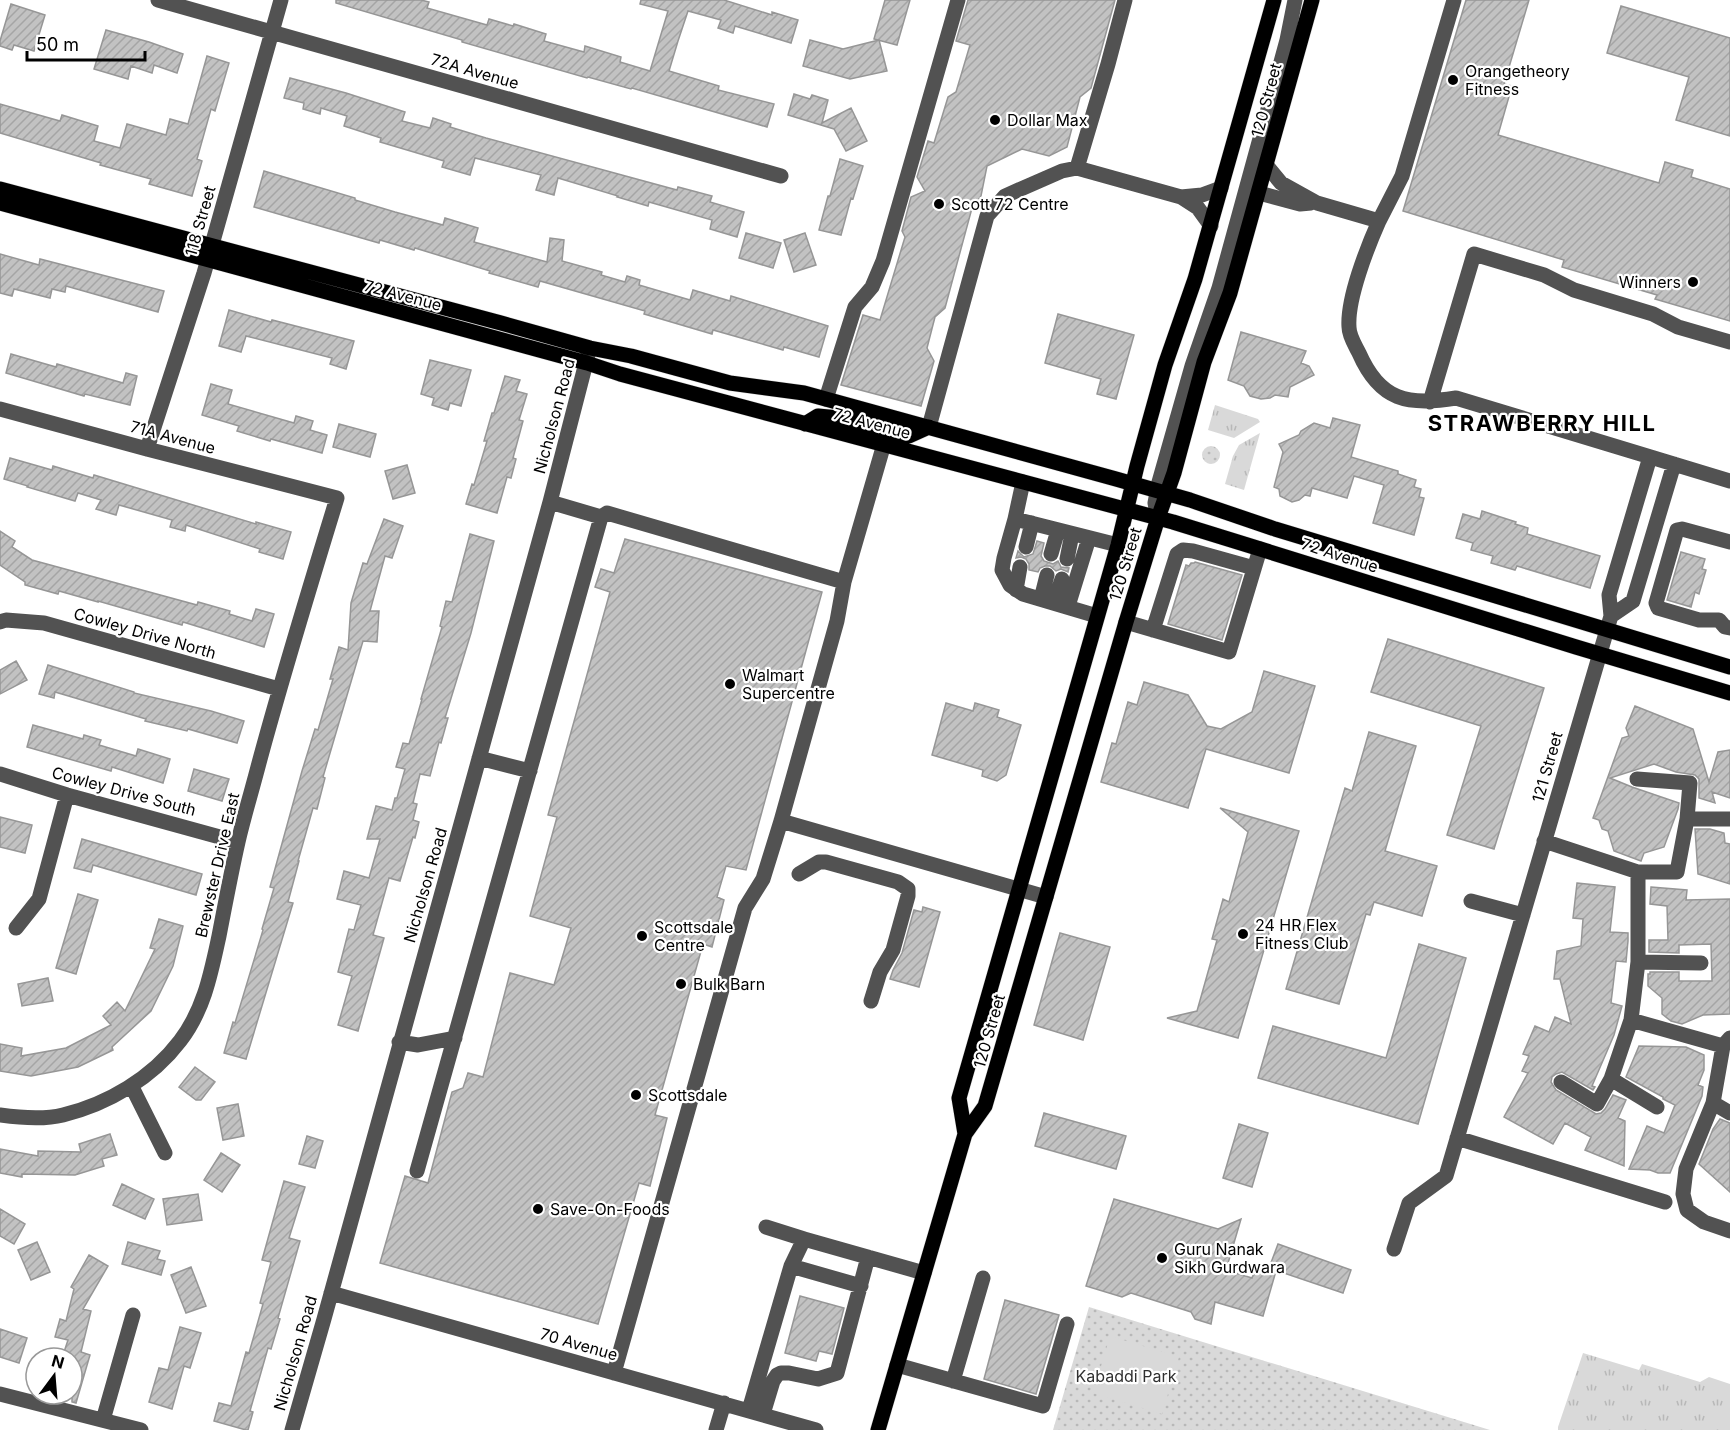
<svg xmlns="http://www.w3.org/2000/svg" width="1730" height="1430" viewBox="0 0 1730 1430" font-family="Inter,sans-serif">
	<defs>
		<pattern id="grass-tufts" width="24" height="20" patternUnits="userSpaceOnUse" patternTransform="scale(1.5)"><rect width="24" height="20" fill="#d9d9d9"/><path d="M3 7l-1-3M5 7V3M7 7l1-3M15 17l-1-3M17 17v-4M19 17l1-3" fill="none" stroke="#b8b8b8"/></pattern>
		<pattern id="park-dots" width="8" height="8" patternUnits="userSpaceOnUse" patternTransform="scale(1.5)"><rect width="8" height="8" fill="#d9d9d9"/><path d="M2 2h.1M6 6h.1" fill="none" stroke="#b8b8b8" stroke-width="1.8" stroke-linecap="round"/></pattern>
		<pattern id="building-hatch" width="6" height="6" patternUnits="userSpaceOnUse" patternTransform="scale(1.5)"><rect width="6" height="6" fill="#c2c2c2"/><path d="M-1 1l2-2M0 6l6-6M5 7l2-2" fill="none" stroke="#a5a5a5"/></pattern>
	</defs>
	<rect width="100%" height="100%" fill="#fff"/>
	<!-- grass -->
	<path fill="url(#grass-tufts)" d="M1215 405 1258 419 1260 422 1234 438 1208 430Z
		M1260 433 1244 490 1225 484 1233 456 1239 445Z
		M1583 1353 1639 1370 1642 1364 1700 1382 1709 1377 1730 1384V1430H1558V1427Z"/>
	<!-- park -->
	<path fill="url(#park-dots)" d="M1202 455a9 9 0 1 1 18 0a9 9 0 1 1-18 0Z
		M1089 1307 1490 1430H1053Z"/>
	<!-- pitch -->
	<path fill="#d9d9d9" d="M1110 1336 1179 1357 1162 1414 1093 1393Z"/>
	<!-- building -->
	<path fill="url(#building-hatch)" stroke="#969696" stroke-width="1.5" d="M336 0H421L429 2 427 8 487 25 489 19 513 26 514 24 546 34 544 41 584 52 585 46 621 57 620 62 650 71 668 11 640 4 641 0H724L772 15V12L798 20 791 43 735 26 733 33 718 28 721 20 688 11 678 41 669 71 719 86 718 90 774 104 767 127 632 88 631 89 588 77 587 78 462 42V40L336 3Z
		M885 0H910L897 45 874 39Z
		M968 0H1115L1091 88 1080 97 1067 147 1049 156 1022 149 987 166 981 196 972 208 945 308 935 317 927 348 934 361 921 406 841 385 863 315 880 320 905 237 902 231 911 197 925 191 917 177 928 141 934 143 948 97 956 92 970 45 956 41Z
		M1466 0H1529L1504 84 1512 86 1498 135 1659 183 1665 162 1693 170 1691 177 1730 189V321L1655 299 1657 295 1562 267 1564 260 1403 211Z
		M11 4 45 15 34 51 14 45 12 50 0 46V41Z
		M1621 6 1730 38V136L1676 120 1689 77 1607 53Z
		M106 30 149 42 183 54 177 73 154 65 152 73 131 66 128 79 94 69Z
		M810 40 843 49 879 40 887 71 850 79 803 66Z
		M207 56 229 63 215 111 211 109 197 159 202 161 192 196 149 184 151 179 100 165 101 163 0 133V104L60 121 62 115 98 126 94 141 120 148 127 124 166 135 170 119 188 124Z
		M290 78 346 93 405 112 402 121 430 128 433 118 451 124 450 127 486 138 677 190 678 187 712 196 710 202 744 212 737 237 710 229 712 220 649 202 648 206 617 197 618 196 558 178 554 195 536 190 541 175 475 158 470 175 442 167 444 161 380 142 381 138 344 126 347 116 321 108 320 114 303 109 304 103 284 98Z
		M794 94 810 99 812 95 828 100 822 123 851 108 867 141 846 151 834 129 788 115Z
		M840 159 863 166 853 199 851 198 841 235 819 230 828 196H830Z
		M264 171 355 198V200L395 212 443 225 445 218 478 228 474 242 547 262 550 238 564 240 562 261 602 272 601 275 625 282 627 276 640 280 639 285 690 300 693 290 730 301 731 296 828 326 819 357 784 347 783 350 713 330 712 334 644 314 645 311 540 281 538 287 489 273 490 271 415 248 414 250 380 240 379 243 254 207Z
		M746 233 781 243 773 268 739 258Z
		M805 233 816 265 794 272 784 240Z
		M0 254 39 265 40 259 164 291 158 312 66 286 65 292 52 289 50 298 14 289 12 296 0 293Z
		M229 310 271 322 272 320 354 341 346 369 330 364 332 358 246 336 241 352 219 346Z
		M1058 314 1134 335 1116 399 1097 394 1101 379 1045 363Z
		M1241 332 1306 351 1301 363 1309 366 1314 375 1290 387 1288 397 1275 395 1270 398 1261 399 1250 396 1244 386 1228 380Z
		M11 354 56 367 57 364 123 383 126 373 137 376 130 405 85 394 84 396 6 373Z
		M430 360 471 370 461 406 450 403 448 410 432 405 434 398 421 394Z
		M505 376 520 380 516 391 527 394 519 420 523 421 513 458 516 459 511 478 507 477 497 513 466 504 472 484 474 485 487 441H484L492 413H494Z
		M211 384 232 390 228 404 294 423 296 416 313 421 310 430 327 435 322 453 271 439 270 441 237 431 239 426 202 415Z
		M1333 418 1360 425 1351 457 1398 471V474L1416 480 1414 487 1421 489 1419 497 1424 498 1414 535 1373 523 1384 485 1354 476 1347 498 1312 488 1310 496 1305 495 1299 500 1292 502 1280 496 1279 489 1274 487 1283 452 1279 444 1299 435 1301 431 1314 423 1330 428Z
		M339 424 376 434 370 457 333 447Z
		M10 458 52 470 53 466 93 478 94 475 256 524V522L291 532 283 559 259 552 260 549 186 525 185 531 170 527 172 520 119 505 116 515 96 509 101 500 78 493 75 501 27 487 28 486 4 479Z
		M407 465 415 493 393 499 385 471Z
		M1482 511 1516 522 1515 524 1528 528 1527 534 1600 556 1590 588 1517 566 1515 570 1491 563 1493 556 1471 550 1473 543 1456 538 1463 514 1480 519Z
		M384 519 403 526 392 558 385 556 370 611H379L377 642 363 641 323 777 325 778 317 809 313 808 298 861H299L288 902 293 903 246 1059 224 1053 233 1022 235 1023 263 930 262 929 274 888 270 887 302 771 315 729 318 730 333 679H330L339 647 348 650 351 603 363 563 367 564Z
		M0 531 15 541 12 547 32 560 197 605 198 602 230 611 229 614 252 621 256 609 274 614 264 647 183 622 182 625 98 601V602L59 591 58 594 25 585V582L0 565Z
		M470 534 494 541 471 633 445 718H448L441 743 439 742 430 776 420 774 413 803 417 804 413 820 419 822 415 838 413 837 400 881 389 878 373 935 384 938 358 1031 338 1025 352 976 338 972 349 929 354 930 361 905 337 899 344 871 369 878 380 839H367L376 806 392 810 395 798H397L405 769 396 767 403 743 409 744 422 699H421L442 627 440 626 446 601 452 602Z
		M625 539 822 592 746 870 726 866 717 897 724 900 712 947 703 944 655 1115 667 1118 650 1186 639 1183 598 1324 380 1263 405 1176 428 1183 452 1092 463 1088 468 1073 483 1077 510 973 554 985 571 928 530 916 557 817 548 815 610 592 595 587 601 569 614 573Z
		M1037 541 1044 543 1041 556 1044 561 1053 564 1058 561 1061 567 1069 568 1068 572 1061 569 1056 571 1050 566H1045L1040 568 1038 572 1029 570V564L1026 559 1021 557 1016 558 1018 551 1024 557 1033 554Z
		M1681 552 1705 559 1702 569 1706 570 1699 594 1695 592 1691 607 1667 600Z
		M1195 562 1242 575 1222 640 1168 624 1186 565 1189 566 1191 563H1194Z
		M1388 639 1544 688 1494 849 1447 835 1481 726 1371 692Z
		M16 661 27 680 0 694V670Z
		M48 665 134 692V693L211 711 244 721 237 743 188 729 187 731 145 721 146 719 55 692 54 698 39 694Z
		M1264 671 1315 686 1289 773 1206 749 1188 808 1101 782 1112 743 1116 744 1128 702 1137 705 1144 682 1188 695 1207 726 1221 729 1252 712Z
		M946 703 973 711 975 703 999 710 997 717 1021 725 1006 775 997 781 982 776 983 770 932 755Z
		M1635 706 1693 729 1709 782 1718 752 1730 750V798L1712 792 1715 803 1699 798V779L1695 775 1676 772 1654 764 1610 778 1632 787 1679 803 1678 809 1664 847 1644 853 1641 861 1614 851 1608 831 1602 829 1599 820 1593 818 1622 738 1629 736 1626 728Z
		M33 725 83 739 84 735 101 740 99 745 136 756 138 749 170 759 163 783 112 767 111 771 27 747Z
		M1369 732 1416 746 1385 851 1437 866 1422 916 1374 902 1370 915 1366 914 1339 1004 1286 989 1345 788 1352 791Z
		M194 769 229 779 222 801 188 791Z
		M1220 808 1299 831 1238 1038 1167 1018 1197 1011 1217 940 1212 939 1223 899 1229 902 1248 832Z
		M0 817 32 825 25 853 0 847Z
		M1695 829H1710L1724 833 1725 843 1730 844V884L1698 874Z
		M82 839 202 874 196 895 93 865 91 872 74 868Z
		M1577 883 1615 887 1610 932 1628 933V941L1626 962 1616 961 1611 1003 1622 1006 1614 1035 1592 1086 1595 1087 1593 1090 1562 1072 1556 1074 1552 1077 1551 1082 1556 1090 1596 1114 1601 1113 1605 1109 1613 1095 1626 1100 1618 1118 1625 1121 1624 1166 1585 1150 1591 1137 1565 1123 1553 1144 1504 1117 1528 1073 1522 1071 1529 1056 1523 1054 1535 1026 1549 1032 1555 1017 1571 1024 1560 979H1554L1557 951 1581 946 1583 919 1573 918Z
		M1651 887 1687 890 1686 900 1730 899V1014L1703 1015 1682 1024 1671 1021 1662 1014V998L1648 986V974H1650V972H1679V981H1712L1711 944 1679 945V953L1649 952V940H1668L1667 906 1650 904Z
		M78 894 98 900 76 974 56 968Z
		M923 907 940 912 919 987 890 979 893 970 902 953 914 910 922 912Z
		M159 919 183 926 173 966 151 1011 112 1047 113 1050 78 1067 31 1076 0 1071V1044L22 1048 21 1056 66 1048 111 1025 103 1016 117 1002 125 1011 155 949 150 948Z
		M1060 933 1110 947 1083 1040 1034 1025Z
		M1419 944 1466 958 1418 1124 1258 1078 1273 1026 1386 1058Z
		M48 978 53 1001 22 1006 18 984Z
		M1639 1046 1686 1047 1704 1055V1070L1698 1085 1703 1087 1702 1096 1670 1173H1658L1650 1170 1629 1169 1647 1126 1664 1133 1675 1105 1663 1099V1097L1626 1077Z
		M195 1067 215 1082 201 1100H196L179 1087Z
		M238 1104 244 1136 223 1140 217 1108Z
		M1044 1113 1126 1136 1116 1169 1035 1146Z
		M1720 1119 1730 1123V1192L1699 1164 1713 1129Z
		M1239 1124 1268 1133 1252 1187 1223 1178Z
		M110 1134 117 1155 102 1159 104 1166 75 1175 22 1174V1177L0 1173V1149L38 1156V1151L81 1152 79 1144Z
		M307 1136 323 1141 315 1168 299 1164Z
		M221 1153 240 1165 222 1192 204 1180Z
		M284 1181 305 1187 289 1238 300 1241 278 1318 280 1319 271 1349 268 1348 250 1411 253 1412 248 1430H246L214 1421 219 1403 231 1406 246 1352 249 1353 263 1304 260 1303 271 1262 262 1260Z
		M122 1184 154 1199 145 1219 113 1205Z
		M198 1194 202 1220 167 1225 163 1199Z
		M1114 1199 1218 1229 1241 1219 1226 1270 1252 1278 1256 1265 1276 1271 1263 1316 1215 1302 1211 1324 1195 1319 1191 1312 1131 1293 1122 1297 1086 1286Z
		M0 1209 25 1224 14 1244 0 1236Z
		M37 1242 50 1272 31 1280 18 1250Z
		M128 1242 160 1251 157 1259 165 1261 161 1275 122 1264Z
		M1278 1244 1351 1270 1343 1293 1269 1268Z
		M89 1255 108 1266 83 1309 91 1311 81 1352 90 1355 76 1403 72 1402V1358H62L68 1340 55 1337 60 1319 66 1321 74 1289 71 1287Z
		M191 1267 206 1306 186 1313 171 1275Z
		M800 1296 844 1308 832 1354 819 1351 816 1361 785 1353Z
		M1005 1300 1059 1315 1036 1394 984 1379Z
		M180 1327 201 1333 190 1368 184 1366 172 1409 149 1402 159 1368 168 1370Z
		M0 1329 27 1338 19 1363 0 1357Z"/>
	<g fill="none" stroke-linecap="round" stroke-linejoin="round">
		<!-- major casing -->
		<g stroke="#dbdbdb" stroke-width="16">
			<path id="major" d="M0 189 501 323 590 348 631 356 730 383 804 393 1116 479 1190 500 1275 529 1730 667
				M0 203 587 363 620 374 1173 522 1576 647 1730 693
				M805 424 818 416 839 418 909 436 929 427
				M965 1134 959 1098 1118 545 1137 466 1165 365 1195 279 1274 0
				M878 1430 965 1134 985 1106 1126 622 1158 518 1174 473 1204 362 1230 293 1312 0"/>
		</g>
		<!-- minor -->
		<path stroke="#525252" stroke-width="15" d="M158 0 781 176
			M1267 166 1281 183 1317 203 1379 221C1367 248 1347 299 1349 327 1349 336 1355 345 1359 353 1380 401 1408 406 1456 398L1730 481
			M1077 168 1181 197 1198 208 1211 226
			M1259 193 1300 204 1311 203
			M1181 197 1202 195 1221 188
			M1379 221 1402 176 1454 0
			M826 399 855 307 872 287 883 261 958 0
			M1430 402 1474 254 1544 275 1574 290 1653 314 1678 327 1730 342
			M0 409 147 449 337 498C310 586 283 674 259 763 252 790 244 816 238 842 231 873 225 905 219 936 211 973 204 1010 180 1041 152 1078 108 1104 63 1115 43 1120 21 1118 0 1115
			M929 427 987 216 1005 196 1062 171 1077 168 1108 64 1125 0
			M147 449 204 273 281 0
			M1023 482 1015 519 1118 545
			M550 502 601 517 607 513 844 582
			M1158 518 1155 503 1159 482 1192 366 1219 288 1287 40 1295 0
			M1015 519 1004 558 1002 570 1010 585 1023 594 1097 616
			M1730 542 1682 529 1677 530 1656 603 1658 608 1699 620H1719L1725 627 1730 628
			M1026 547 1032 523
			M1051 554 1058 530
			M1067 559 1072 534
			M1016 590 1020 567
			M1041 599 1047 575
			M1054 603 1062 579
			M1068 606 1089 538
			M1611 616 1633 601 1674 464
			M0 622 6 620 44 623 279 689
			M1126 622 1229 652 1260 549
			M1153 630 1177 554 1183 550 1193 551 1254 568
			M479 758 530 771
			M0 774 67 795 238 842
			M1687 819H1730
			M781 821 1046 897
			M1544 841 1638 872H1677L1687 819 1690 783 1637 779
			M799 874 819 862H826L898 882 908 889V896L893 950 880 972 871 1001
			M1471 901 1523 915
			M16 928 39 899 67 795
			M1638 962 1701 963
			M1631 1020 1723 1046
			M1730 1038 1723 1046 1713 1103 1686 1169 1683 1194 1687 1210 1704 1222 1730 1231
			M399 1042 418 1045 455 1038
			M1611 1079 1657 1107
			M1561 1082 1597 1104 1611 1079 1631 1020 1638 962V872
			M132 1087 165 1153
			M1713 1103 1730 1113
			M1457 1138 1665 1202
			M417 1171 601 517
			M766 1227 804 1239
			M1394 1249 1409 1203 1446 1176 1611 616 1609 595 1650 457
			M791 1266 861 1286
			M331 1293 816 1430
			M897 1365 1043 1406 1067 1324
			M614 1373 745 908 763 879 781 821 837 621 844 582 884 444
			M953 1381 983 1278
			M0 1394 141 1430
			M749 1410 791 1266 804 1239 924 1273
			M763 1414 773 1381 777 1375 781 1373H789L818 1379 837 1373 868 1257
			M103 1420 133 1315
			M292 1430 324 1319 550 502 589 351
			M716 1430 724 1403"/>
		<!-- major -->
		<use href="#major" stroke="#000" stroke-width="15"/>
	</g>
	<!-- markers -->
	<g fill="#000" stroke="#fff" stroke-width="2">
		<circle cx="1453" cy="80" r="6"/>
		<circle cx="995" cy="120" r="6"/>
		<circle cx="939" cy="204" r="6"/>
		<circle cx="1693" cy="282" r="6"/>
		<circle cx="730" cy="684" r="6"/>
		<circle cx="1243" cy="934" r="6"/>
		<circle cx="642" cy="936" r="6"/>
		<circle cx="681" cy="984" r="6"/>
		<circle cx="636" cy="1095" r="6"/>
		<circle cx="538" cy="1209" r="6"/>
		<circle cx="1162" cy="1258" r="6"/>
	</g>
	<g text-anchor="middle" stroke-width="4.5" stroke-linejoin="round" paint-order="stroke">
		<!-- street labels -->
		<g font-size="16" fill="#000" stroke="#fff">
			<text transform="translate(475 71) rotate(16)" y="6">72A Avenue</text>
			<text transform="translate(1266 100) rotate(-75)" y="6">120 Street</text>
			<text transform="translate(200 221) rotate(-74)" y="6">118 Street</text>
			<text transform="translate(403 295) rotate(15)" y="6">72 Avenue</text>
			<text transform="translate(554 416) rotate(-75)" y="6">Nicholson Road</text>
			<text transform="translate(872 423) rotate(15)" y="6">72 Avenue</text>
			<text transform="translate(173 437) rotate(15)" y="6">71A Avenue</text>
			<text transform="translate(1340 555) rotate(18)" y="6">72 Avenue</text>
			<text transform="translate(1125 564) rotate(-73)" y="6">120 Street</text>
			<text transform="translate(145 633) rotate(16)" y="6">Cowley Drive North</text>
			<text transform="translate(1547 767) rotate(-74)" y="6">121 Street</text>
			<text transform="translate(124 791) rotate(15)" y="6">Cowley Drive South</text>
			<text transform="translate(217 865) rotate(-77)" y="6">Brewster Drive East</text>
			<text transform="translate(425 885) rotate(-74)" y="6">Nicholson Road</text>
			<text transform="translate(989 1031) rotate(-74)" y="6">120 Street</text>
			<text transform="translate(579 1344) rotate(16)" y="6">70 Avenue</text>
			<text transform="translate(295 1353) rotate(-74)" y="6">Nicholson Road</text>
		</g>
		<!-- poi labels -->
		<g font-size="16" fill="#000" stroke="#fff" text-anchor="start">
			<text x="1465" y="77">Orangetheory<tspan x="1465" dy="18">Fitness</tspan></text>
			<text x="1007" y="126">Dollar Max</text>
			<text x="951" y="210">Scott 72 Centre</text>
			<text x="1681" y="288" text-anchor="end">Winners</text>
			<text x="742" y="681">Walmart<tspan x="742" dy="18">Supercentre</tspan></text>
			<text x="1255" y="931">24 HR Flex<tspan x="1255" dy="18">Fitness Club</tspan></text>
			<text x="654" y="933">Scottsdale<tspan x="654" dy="18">Centre</tspan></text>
			<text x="693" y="990">Bulk Barn</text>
			<text x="648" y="1101">Scottsdale</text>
			<text x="550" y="1215">Save-On-Foods</text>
			<text x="1174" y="1255">Guru Nanak<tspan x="1174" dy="18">Sikh Gurdwara</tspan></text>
		</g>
		<!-- park labels -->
		<g font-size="16" fill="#303030" stroke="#fff">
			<text x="1126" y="1382">Kabaddi Park</text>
		</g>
		<!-- district labels -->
		<g font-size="22" font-weight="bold" letter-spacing="1.5" fill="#000" stroke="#fff">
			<text x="1542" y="431">STRAWBERRY HILL</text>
		</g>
	</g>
	<!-- north arrow -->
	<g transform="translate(54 1376) rotate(16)"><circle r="28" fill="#ffffff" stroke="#999999" stroke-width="1.5"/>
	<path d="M0-4.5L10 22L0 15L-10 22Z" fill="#000000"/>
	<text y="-9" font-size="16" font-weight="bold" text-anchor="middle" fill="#000000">N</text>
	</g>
	<!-- scale -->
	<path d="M27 51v9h118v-9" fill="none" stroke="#000000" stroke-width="3"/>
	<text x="36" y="51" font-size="18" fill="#000000" stroke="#ffffff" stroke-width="4.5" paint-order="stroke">50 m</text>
</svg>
